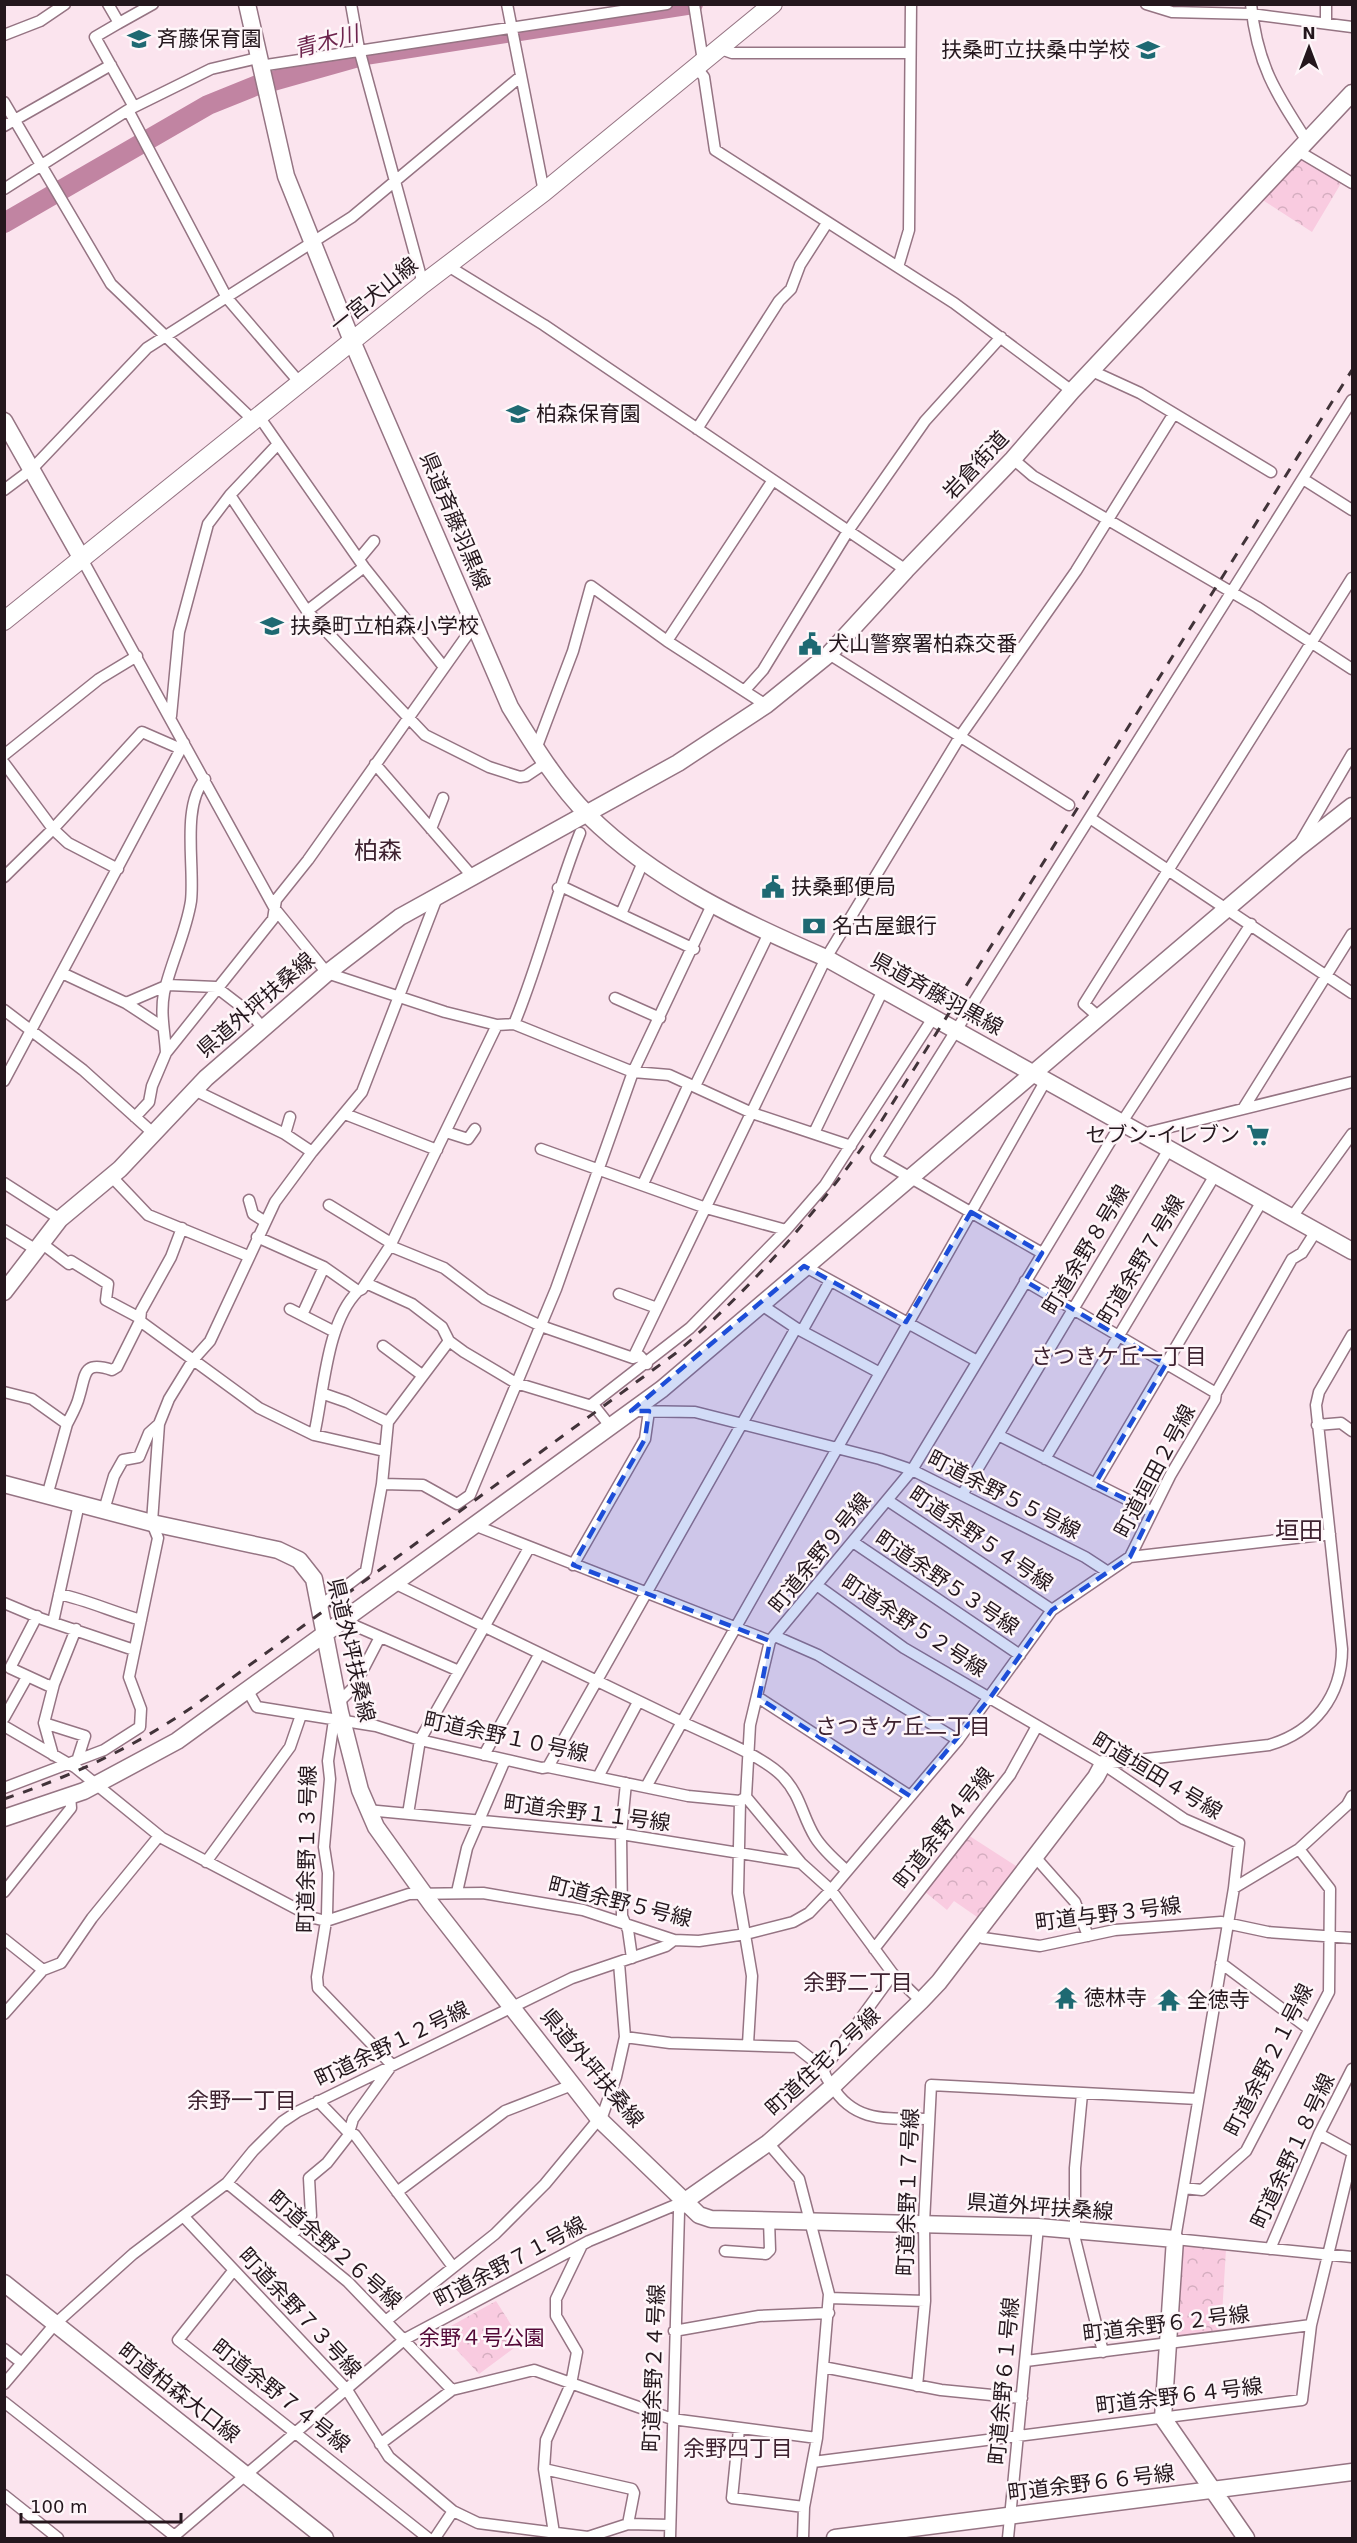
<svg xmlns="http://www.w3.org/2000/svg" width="1357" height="2543" viewBox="0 0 1357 2543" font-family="'DejaVu Sans','Noto Sans JP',sans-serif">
	<defs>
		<pattern id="park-crowns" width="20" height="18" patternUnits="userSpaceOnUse" patternTransform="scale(1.5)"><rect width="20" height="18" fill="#f9cbe0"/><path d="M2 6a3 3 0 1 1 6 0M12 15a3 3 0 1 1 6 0" fill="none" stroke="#d5aec0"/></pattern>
	</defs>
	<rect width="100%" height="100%" fill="#fbe4ee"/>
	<!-- park -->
	<path fill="url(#park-crowns)" d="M1300 157 1343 180 1312 232 1261 199Z
		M968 1835 1019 1868 980 1919 954 1901 947 1910 924 1891Z
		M1183 2245 1226 2249 1221 2332 1178 2337 1174 2333 1179 2248Z
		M496 2301 522 2342 479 2374 440 2332Z"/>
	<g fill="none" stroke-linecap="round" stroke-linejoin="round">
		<!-- river -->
		<path stroke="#c184a2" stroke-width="20" d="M4 223 208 105 255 86 365 55 693 4"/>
		<!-- street casing -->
		<g stroke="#957483" stroke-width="13">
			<path id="street" d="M108 4 119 23 95 37 134 107 128 110 227 298 300 383
				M351 4 359 49 423 284
				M507 4 544 192
				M694 4 703 61
				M1146 4 1172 12 1251 14 1352 27
				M1251 4C1257 64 1275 92 1307 141
				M1326 4V23
				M119 23 153 4
				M4 35 40 21 65 4
				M718 48 732 53H910
				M260 66 667 4
				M696 67 704 77 715 150 954 303 1072 391
				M4 102 111 284 254 421
				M134 107 211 69 258 58
				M4 126 111 65
				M1298 151 1352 183
				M4 189 128 110
				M448 266 544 325 906 570
				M898 267 909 230 911 4
				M1092 371 1140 393 1271 472
				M258 415 364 567 443 666
				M697 429 779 301 791 289 800 265 827 223
				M1013 459 1033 476 1257 607 1352 669
				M1303 479 1352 510
				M4 490 32 469 147 348 352 217 520 77
				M230 495 307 611 425 735 489 767 520 777 526 776 547 762
				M82 559 275 909 327 973 445 1012 497 1025 514 1024 633 1072 669 1075 752 1113 851 1146
				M359 559 374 541
				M307 611 364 567
				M667 641 773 480
				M829 654 1069 805
				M745 690 763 670 848 531 925 421 1001 337
				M171 716 179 632 208 524 230 495 278 444
				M536 749 573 651 591 586 667 641 766 705
				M4 755 99 679 137 656
				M4 763 53 829 68 843 118 869
				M375 764 472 876
				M1090 818 1352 993
				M431 829 443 798
				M1300 843 1352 754
				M4 877 53 829 142 732 181 749
				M558 888 563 887 694 949
				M621 914 643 862
				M62 973 126 1003 161 1026
				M615 998 660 1018
				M126 1003 168 985 216 987 251 1014 263 1028
				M4 1010 83 1070 153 1133
				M1100 1018 1084 1004 1352 578
				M514 1024C540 961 555 896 580 833
				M166 1053C165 1032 160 1015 164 993 171 962 186 933 191 901 195 867 181 806 205 779
				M4 1081 184 743
				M695 1086 769 933
				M194 1090 285 1134 312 1152
				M1243 1109 1352 934
				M345 1114 437 1150
				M135 1117 149 1102 152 1086 166 1053 273 919 276 900 308 860 475 624
				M446 1132 468 1139 475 1129
				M814 1133 883 990
				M285 1134 290 1117
				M1142 1134 1352 1082
				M541 1149 706 1208 786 1230 825 1185 933 1018
				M111 1176 148 1215 248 1256
				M4 1183 60 1219
				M643 1184 689 1084
				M249 1200 253 1214 264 1221
				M329 1205 391 1243
				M1292 1217 1352 1134
				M4 1230 35 1249
				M257 1237 324 1267 358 1291 362 1289 390 1246 497 1025
				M40 1242 69 1264 71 1261 108 1284 106 1300 138 1317
				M390 1246 444 1268 485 1299 541 1326 633 1358 640 1356 647 1364
				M1042 1253 876 1158 1352 400
				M804 1266 977 1361
				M1025 1281 1216 1393
				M368 1284 412 1304 442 1327 449 1341 464 1352 516 1383 595 1407 610 1426
				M619 1294 657 1308
				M760 1304 796 1328 880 1373
				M290 1309 335 1332
				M302 1315 324 1267
				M140 1321 259 1408 314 1435 384 1451
				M802 1331 830 1281
				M383 1346 422 1375
				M633 1358 826 958 961 735 1076 571 1173 415
				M4 1392 32 1399 67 1424 47 1496
				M324 1394 347 1402 388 1422
				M591 1405 690 1328 786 1230
				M632 1411 695 1412 880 1459 912 1470 962 1495 1085 1557 1108 1572
				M67 1424C71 1416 77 1406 79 1397 86 1375 82 1360 112 1370L117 1367 140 1321 141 1311 171 1257 182 1228
				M1317 1425 1341 1423 1352 1431
				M314 1435C324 1392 326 1323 358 1291
				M998 1435 1152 1512
				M1045 1459 1215 1175
				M382 1484 388 1422 449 1341
				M1095 1484 1262 1201
				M962 1495 1169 1149
				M887 1500 1052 1610
				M104 1510 114 1476 123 1460 139 1457 149 1433 159 1424
				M152 1522 159 1424 169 1399 193 1360 210 1341 275 1202 312 1152 362 1092 438 895
				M474 1525 770 1641
				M853 1542 1020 1655
				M1130 1557 1330 1534
				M573 1565 645 1439 649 1411
				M394 1583 682 1722 1046 1080
				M818 1586 904 1648 1103 1764 1184 1819 1239 1843 1234 1888 1175 2239 1352 2257
				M59 1594C87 1600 113 1612 141 1620
				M4 1603 42 1619 134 1650
				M320 1606 366 1571 382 1484 423 1485 457 1504 470 1495 556 1289 633 1072 712 905
				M37 1616 10 1668 49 1686 54 1684
				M344 1621 459 1671
				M53 1622 79 1504
				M777 1637 818 1655 958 1740
				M248 1691 257 1707 376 1726 420 1740 542 1768 548 1767 688 1796 740 1801 746 1797
				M759 1698 910 1796
				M338 1703 354 1687 380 1637
				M4 1718 27 1677
				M44 1723 85 1736 77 1761
				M4 1726 76 1768 162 1838 314 1918 326 1921 409 1894 483 1893 583 1910 674 1940 699 1941 746 1934 793 1922 809 1913 831 1890 958 1740 1052 1610 1130 1557 1170 1476 1215 1400 1216 1393 1292 1259 1302 1253 1316 1231
				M53 1755 44 1723 54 1684 76 1629
				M484 1755 539 1655
				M1103 1764 1269 1745C1314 1732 1342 1696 1342 1649L1316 1405 1319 1392 1352 1335
				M548 1767 796 1328
				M598 1777 638 1702
				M626 1783 621 1834 622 1916 628 1930 632 1958
				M646 1787 682 1722C709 1735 764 1756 783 1777 801 1796 802 1816 815 1837 823 1850 836 1861 847 1871
				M4 1788 104 1750 140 1727 141 1709 129 1677 158 1538 152 1523
				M740 1801 738 1893 752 1976 748 2044
				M367 1810 621 1834 801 1863
				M408 1814 420 1740 529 1548
				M1036 1858 1075 1902 1088 1936
				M206 1862 290 1747 301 1715
				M1234 1888 1299 1849 1347 1805 1352 1796
				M4 1892 71 1808 70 1796
				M457 1892 467 1848 505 1760
				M977 1934 983 1938 1040 1946 1115 1930 1221 1922 1268 1932 1352 1938
				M4 1939 43 1970
				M874 1949 1010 1775 1037 1726
				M1221 1963 1309 2029
				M921 2001 893 1974 831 1890 801 1863 746 1797 750 1725 770 1641 912 1470 1122 1122 1251 924
				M4 2014 43 1970 61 1963 92 1918 159 1836
				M625 2037 670 2043 796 2047 824 2069C824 2077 828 2079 832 2086 855 2124 889 2118 929 2119
				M824 2069 893 1974
				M1082 2094 1075 2168V2239L1103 2352
				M318 2101 347 2131 355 2135 453 2267
				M1319 2134 1352 2152
				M768 2143 799 2179 829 2294 817 2438 804 2507 803 2538
				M227 2183 348 2282 452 2390 534 2370 672 2419 817 2438
				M1184 2188 1202 2190 1246 2151 1329 1992 1330 1889 1299 1849
				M397 2192 505 2111 572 2085
				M184 2217 347 2390 389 2457 453 2511 478 2523 588 2537 628 2524 670 2525
				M291 2235 311 2216 309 2178 327 2163 348 2136 353 2119 392 2065 318 1988 317 1977 327 1915 328 1873 324 1847 330 1779 328 1761 334 1720
				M1270 2249 1319 2134 1352 2069
				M725 2251 766 2254 770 2250 769 2220
				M233 2271 178 2340 428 2538
				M829 2298 925 2301
				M387 2320 495 2234 545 2184 603 2114 616 2077 625 2037 619 1963
				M674 2331 759 2316 829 2313
				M4 2349 22 2363
				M1026 2361 1311 2325
				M823 2367 941 2390 1022 2398
				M4 2384 55 2324 133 2254 227 2183 253 2151 282 2122 297 2112 572 1978 666 1946 674 1940
				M917 2386 925 2301 924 2223 931 2085 1198 2099
				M4 2402 177 2538
				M739 2429 732 2498 804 2507
				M380 2444 452 2390
				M813 2462 1302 2400 1311 2325 1352 2156
				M544 2469 632 2489 634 2493 628 2524
				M4 2495 58 2538
				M552 2537 554 2533 544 2469 546 2440 571 2384 577 2352 556 2316V2299L582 2245
				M172 2538 405 2339 589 2241 685 2201
				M435 2538 453 2511
				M670 2538 679 2212 685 2201
				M1008 2538 1038 2227"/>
		</g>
		<!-- secondary casing -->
		<g stroke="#957483" stroke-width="19">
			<path id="secondary" d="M247 4 286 176 352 341 510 707C533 744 557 784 588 815 655 881 740 921 826 958L1352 1251
				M4 421 82 559
				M4 1292 60 1219 120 1169 206 1078 327 973 400 917 678 763 766 705 829 654 906 570 1013 459 1072 391 1352 93
				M4 1484 152 1523 278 1550 299 1560 314 1579 340 1712 360 1790 376 1827 432 1905 599 2119 699 2215 711 2219 1038 2227 1175 2239 1163 2418 1246 2538
				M4 1818 84 1791 177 1741 662 1389 1297 849 1352 806
				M685 2201 768 2143 833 2086 921 2001 939 1982 1096 1777 1103 1764
				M4 2283 325 2538
				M835 2538 1352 2472"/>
		</g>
		<!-- primary casing -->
		<g stroke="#957483" stroke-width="20">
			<path id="primary" d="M4 621 423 284 544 192 773 4"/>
		</g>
		<!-- street -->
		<use href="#street" stroke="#fff" stroke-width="10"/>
		<!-- secondary -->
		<use href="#secondary" stroke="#fff" stroke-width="16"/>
		<!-- primary -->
		<use href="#primary" stroke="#fff" stroke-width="18"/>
		<!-- rail -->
		<path stroke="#413339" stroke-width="3" stroke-dasharray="10 10" stroke-linecap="butt" d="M4 1799C72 1776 132 1748 191 1708L676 1353C758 1283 820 1208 882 1120L1352 370"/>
	</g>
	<!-- marked area -->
	<path fill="#1d4ed8" fill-opacity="0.2" stroke="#1d4ed8" stroke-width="4.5" stroke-dasharray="12 8" stroke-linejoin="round" d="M971 1212 1042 1253 1025 1281 1166 1364 1095 1484 1152 1512 1130 1557 1052 1610 990 1698 910 1796 759 1698 770 1641 573 1565 645 1439 649 1411H631L804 1266 906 1322Z"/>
	<!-- icons -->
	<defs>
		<g id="school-bare" transform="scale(1.8)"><path d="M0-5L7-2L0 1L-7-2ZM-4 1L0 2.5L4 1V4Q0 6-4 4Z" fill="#1e6972" stroke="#fef6f9" stroke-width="2.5" paint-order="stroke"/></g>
		<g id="civic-bare" transform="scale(1.8)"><path d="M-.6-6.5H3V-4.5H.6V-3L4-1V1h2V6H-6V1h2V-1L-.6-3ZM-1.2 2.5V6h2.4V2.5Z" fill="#1e6972" stroke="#fef6f9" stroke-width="2.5" paint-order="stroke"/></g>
		<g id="bank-bare" transform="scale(1.8)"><path d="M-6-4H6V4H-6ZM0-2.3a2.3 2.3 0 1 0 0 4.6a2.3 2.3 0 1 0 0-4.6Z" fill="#1e6972" stroke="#fef6f9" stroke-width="2.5" paint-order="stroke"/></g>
		<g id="supermarket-bare" transform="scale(1.8)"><path d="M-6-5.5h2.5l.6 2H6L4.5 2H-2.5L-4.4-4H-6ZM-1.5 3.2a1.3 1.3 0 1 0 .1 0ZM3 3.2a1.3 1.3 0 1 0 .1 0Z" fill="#1e6972" stroke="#fef6f9" stroke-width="2.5" paint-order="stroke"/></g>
		<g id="temple-bare" transform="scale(1.8)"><path d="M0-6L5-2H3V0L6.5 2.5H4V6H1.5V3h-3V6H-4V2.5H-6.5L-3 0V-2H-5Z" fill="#1e6972" stroke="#fef6f9" stroke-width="2.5" paint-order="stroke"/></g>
	</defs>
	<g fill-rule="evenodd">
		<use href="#school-bare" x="139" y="39"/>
		<use href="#school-bare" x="1148" y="50"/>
		<use href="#school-bare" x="518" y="414"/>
		<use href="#school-bare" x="272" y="626"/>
		<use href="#civic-bare" x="810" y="644"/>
		<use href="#civic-bare" x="773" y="887"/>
		<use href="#bank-bare" x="814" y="926"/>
		<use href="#supermarket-bare" x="1258" y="1135"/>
		<use href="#temple-bare" x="1066" y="1998"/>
		<use href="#temple-bare" x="1169" y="2000"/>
	</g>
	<g text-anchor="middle" stroke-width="5" stroke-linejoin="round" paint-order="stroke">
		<!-- poi labels -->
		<g font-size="21" fill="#24171d" stroke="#fef6f9" text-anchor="start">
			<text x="157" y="46">斉藤保育園</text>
			<text x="1130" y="57" text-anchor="end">扶桑町立扶桑中学校</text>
			<text x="536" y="421">柏森保育園</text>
			<text x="290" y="633">扶桑町立柏森小学校</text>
			<text x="828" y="651">犬山警察署柏森交番</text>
			<text x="791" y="894">扶桑郵便局</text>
			<text x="832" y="933">名古屋銀行</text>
			<text x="1240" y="1142" text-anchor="end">セブン-イレブン</text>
			<text x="1084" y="2005">徳林寺</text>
			<text x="1187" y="2007">全徳寺</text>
		</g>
		<!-- street labels -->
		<g font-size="21" fill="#24171d" stroke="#fef6f9">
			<text transform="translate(374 295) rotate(-39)" y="7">一宮犬山線</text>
			<text transform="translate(976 465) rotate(-47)" y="7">岩倉街道</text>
			<text transform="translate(455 521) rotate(67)" y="7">県道斉藤羽黒線</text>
			<text transform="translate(937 994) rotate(29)" y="7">県道斉藤羽黒線</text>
			<text transform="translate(256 1005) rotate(-41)" y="7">県道外坪扶桑線</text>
			<text transform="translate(1086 1250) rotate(-59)" y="7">町道余野８号線</text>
			<text transform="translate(1141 1260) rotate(-59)" y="7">町道余野７号線</text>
			<text transform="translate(1155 1471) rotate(-62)" y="7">町道垣田２号線</text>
			<text transform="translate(1004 1495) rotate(27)" y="7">町道余野５５号線</text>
			<text transform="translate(981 1539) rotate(34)" y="7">町道余野５４号線</text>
			<text transform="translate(820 1553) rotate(-51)" y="7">町道余野９号線</text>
			<text transform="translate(947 1583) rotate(34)" y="7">町道余野５３号線</text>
			<text transform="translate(914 1626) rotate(33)" y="7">町道余野５２号線</text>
			<text transform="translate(351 1650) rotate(77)" y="7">県道外坪扶桑線</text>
			<text transform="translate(506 1737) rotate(12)" y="7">町道余野１０号線</text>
			<text transform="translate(1157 1776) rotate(31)" y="7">町道垣田４号線</text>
			<text transform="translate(587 1813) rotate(7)" y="7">町道余野１１号線</text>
			<text transform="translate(944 1828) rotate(-52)" y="7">町道余野４号線</text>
			<text transform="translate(307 1849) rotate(-89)" y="7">町道余野１３号線</text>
			<text transform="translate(620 1902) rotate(14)" y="7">町道余野５号線</text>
			<text transform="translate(1108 1914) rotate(-7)" y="7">町道与野３号線</text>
			<text transform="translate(392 2044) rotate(-26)" y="7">町道余野１２号線</text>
			<text transform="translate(1269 2060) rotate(-63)" y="7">町道余野２１号線</text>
			<text transform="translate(823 2062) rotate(-43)" y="7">町道住宅２号線</text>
			<text transform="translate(592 2068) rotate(50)" y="7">県道外坪扶桑線</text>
			<text transform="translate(1293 2151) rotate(-65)" y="7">町道余野１８号線</text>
			<text transform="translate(908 2192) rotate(-88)" y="7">町道余野１７号線</text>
			<text transform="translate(1040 2207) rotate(4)" y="7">県道外坪扶桑線</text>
			<text transform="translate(335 2250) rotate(41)" y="7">町道余野２６号線</text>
			<text transform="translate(510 2262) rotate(-28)" y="7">町道余野７１号線</text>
			<text transform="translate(300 2313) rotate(47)" y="7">町道余野７３号線</text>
			<text transform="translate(1166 2324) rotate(-7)" y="7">町道余野６２号線</text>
			<text transform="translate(654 2368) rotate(-88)" y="7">町道余野２４号線</text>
			<text transform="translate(1004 2381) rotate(-85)" y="7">町道余野６１号線</text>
			<text transform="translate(179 2393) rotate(38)" y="7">町道柏森大口線</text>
			<text transform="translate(281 2396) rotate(38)" y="7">町道余野７４号線</text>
			<text transform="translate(1179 2396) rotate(-7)" y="7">町道余野６４号線</text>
			<text transform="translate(1091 2483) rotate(-7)" y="7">町道余野６６号線</text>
		</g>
		<!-- park labels -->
		<g font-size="21" fill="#520736" stroke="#fef6f9">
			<text x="482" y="2345">余野４号公園</text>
		</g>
		<!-- water labels -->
		<g font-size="22" font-style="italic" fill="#6d244d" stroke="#fef6f9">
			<text transform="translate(326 41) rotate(-15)" y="8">青木川</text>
		</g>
		<!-- neighbourhood labels -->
		<g font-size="22" fill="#3e2230" stroke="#fef6f9">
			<text x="1119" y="1364">さつきケ丘一丁目</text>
			<text x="903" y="1734">さつきケ丘二丁目</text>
			<text x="858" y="1990">余野二丁目</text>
			<text x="242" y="2108">余野一丁目</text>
			<text x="738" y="2456">余野四丁目</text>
		</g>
		<!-- quarter labels -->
		<g font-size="24" fill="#3e2230" stroke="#fef6f9">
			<text x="378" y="859">柏森</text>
			<text x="1299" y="1539">垣田</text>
		</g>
	</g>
	<!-- border -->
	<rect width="1357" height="2543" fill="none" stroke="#24171d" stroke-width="12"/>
	<!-- north arrow -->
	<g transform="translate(1309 48)" stroke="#fef6f9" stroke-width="4.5" paint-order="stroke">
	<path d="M0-4.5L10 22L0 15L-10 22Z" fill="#24171d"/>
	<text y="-9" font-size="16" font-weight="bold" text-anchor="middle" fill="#24171d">N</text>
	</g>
	<!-- scale -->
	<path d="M21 2513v9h160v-9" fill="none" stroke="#24171d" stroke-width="3"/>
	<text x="30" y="2513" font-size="18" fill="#24171d" stroke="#fef6f9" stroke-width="4.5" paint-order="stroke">100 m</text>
</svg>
